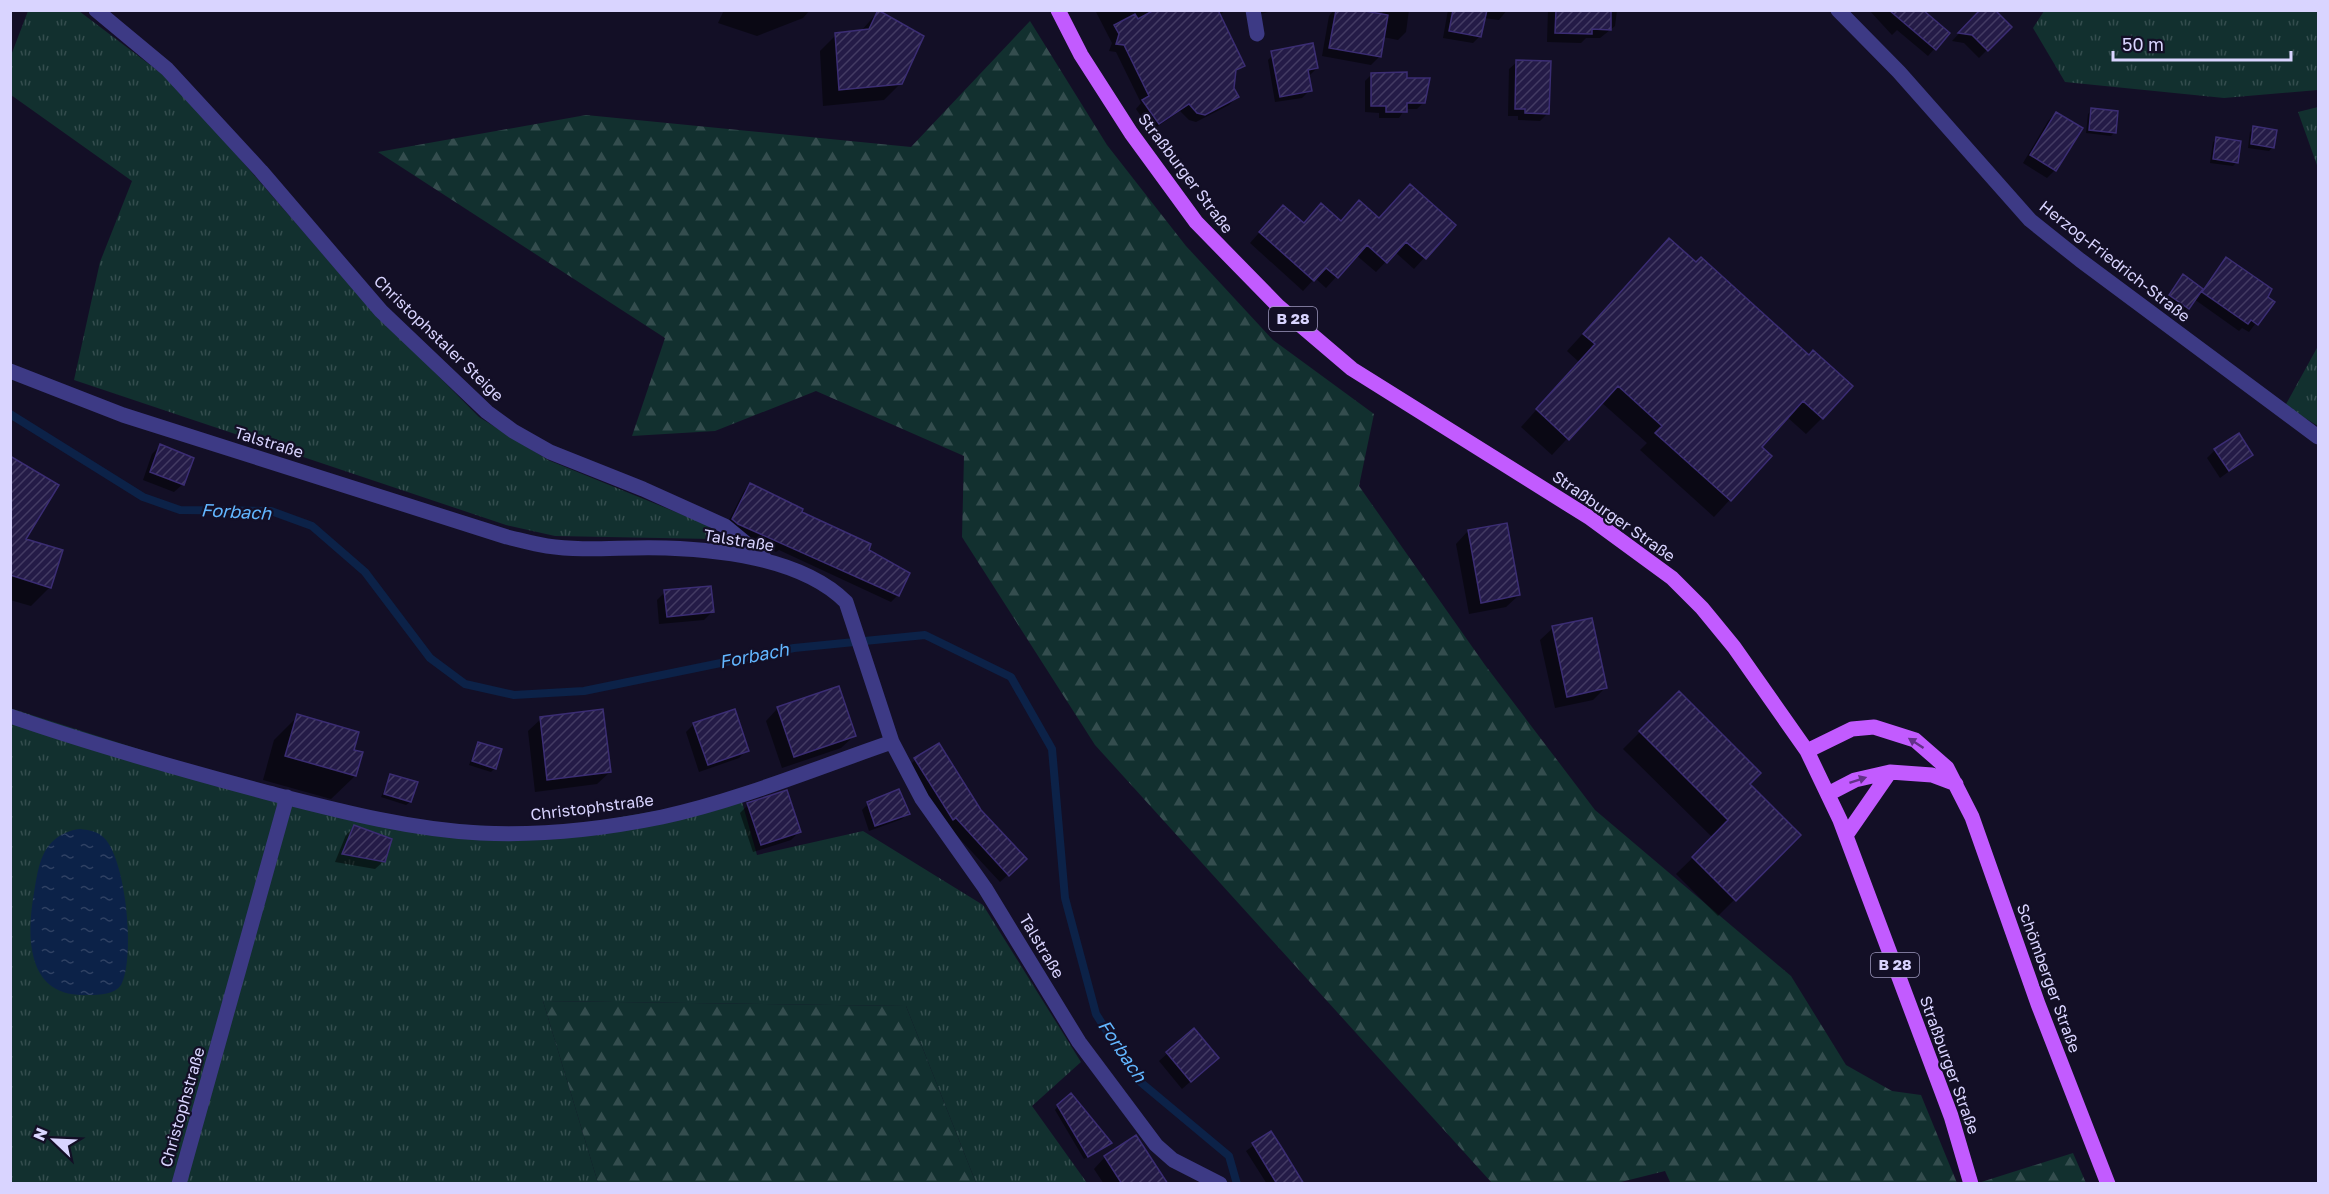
<svg xmlns="http://www.w3.org/2000/svg" width="2329" height="1194" viewBox="0 0 2329 1194" font-family="'Golos Text',sans-serif">
	<defs>
		<pattern id="grass-tufts" width="24" height="20" patternUnits="userSpaceOnUse" patternTransform="scale(1.5)"><rect width="24" height="20" fill="#12302f"/><path d="M3 7l-1-3M5 7V3M7 7l1-3M15 17l-1-3M17 17v-4M19 17l1-3" fill="none" stroke="#344d4e"/></pattern>
		<pattern id="forest-firs" width="22" height="20" patternUnits="userSpaceOnUse" patternTransform="scale(1.5)"><rect width="22" height="20" fill="#12302f"/><path d="M5 1l3.5 6h-7zM16 11l3.5 6h-7z" fill="#344d4e"/></pattern>
		<pattern id="water-ripples" width="26" height="14" patternUnits="userSpaceOnUse" patternTransform="scale(1.5)"><rect width="26" height="14" fill="#0c2248"/><path d="M2 4q2-2 4 0t4 0M15 11q2-2 4 0t4 0" fill="none" stroke="#2f4163"/></pattern>
		<pattern id="building-hatch" width="6" height="6" patternUnits="userSpaceOnUse" patternTransform="scale(1.5)"><rect width="6" height="6" fill="#241b47"/><path d="M-1 1l2-2M0 6l6-6M5 7l2-2" fill="none" stroke="#433b63"/></pattern>
	</defs>
	<rect width="100%" height="100%" fill="#130f26"/>
	<!-- grass -->
	<path fill="url(#grass-tufts)" d="M28 11H79L174 83 360 297 479 417 548 460 715 528 712 539 555 536 506 525 74 380 100 262 132 181 11 95 10 58Z
		M2044 11H2318V90L2224 98 2065 82 2033 28Z
		M2318 107V168L2298 112Z
		M2318 346V426L2285 406Z
		M10 708 251 785 421 822 548 830 707 802 739 791 757 855 863 831 983 905 1081 1062 1032 1106 1087 1183H976L906 1006 543 1001 598 1183H11Z"/>
	<!-- forest -->
	<path fill="url(#forest-firs)" d="M1030 21 1107 145 1186 246 1273 340 1374 414 1359 486 1485 665 1595 810 1791 976 1846 1065 1892 1091 1921 1095 1957 1183 1671 1184 1665 1171 1617 1183H1492L1095 745 962 537 964 456 816 391 715 431 632 436 665 338 378 152 586 115 911 147Z
		M543 1001 906 1006 976 1183H598Z
		M2073 1153 2086 1183 1975 1184Z"/>
	<!-- water -->
	<path fill="url(#water-ripples)" d="M80 829C88 830 96 831 102 836 126 854 136 959 121 985 114 996 94 995 83 995 25 995 27 933 34 893 37 876 39 855 52 842 60 834 70 830 80 829Z"/>
	<!-- shadow -->
	<path fill="#0007" d="M724 10H810L803 18 757 36 718 23Z
		M1095 10H1226L1219 16 1243 65 1235 73 1233 88 1237 97 1229 105 1196 122 1189 120 1180 111 1151 131 1136 109 1141 103 1116 52 1109 51 1112 43Z
		M1260 10H1278L1260 14Z
		M1334 10 1382 16 1383 10H1409L1406 32 1398 40 1383 37 1379 57 1371 65 1322 56 1329 16Z
		M1448 10H1507L1499 20 1484 18 1480 36 1473 43 1443 38Z
		M1548 10H1617L1615 26 1600 38H1586L1581 43 1547 42Z
		M1869 10H1921L1935 48 1928 56 1897 30 1892 35Z
		M1981 10 2010 27 1979 58 1964 43 1952 41Z
		M878 12 901 83 884 100 823 106 820 51 836 35 860 32Z
		M1276 52 1317 68 1309 76 1310 90 1302 98 1275 102 1268 60Z
		M1517 62 1548 113 1540 121 1518 120V116H1508L1509 69Z
		M1372 74 1406 80 1424 102 1417 109H1405L1399 118H1379V113L1365 112V81Z
		M2092 110 2114 133 2111 136 2086 133 2088 114Z
		M2056 113 2055 170 2047 178 2023 163 2048 121Z
		M2254 128 2273 147 2269 151 2248 148 2250 132Z
		M2217 139 2237 162 2233 166 2210 163 2213 142Z
		M1273 217 1303 225 1379 220 1454 225 1414 269 1395 252 1376 272 1356 255 1326 288 1315 278 1303 291 1250 243Z
		M1653 257 1822 418 1806 434 1787 417 1760 447 1770 456 1714 517 1640 450 1647 443 1601 402 1552 455 1521 427 1579 362 1567 351Z
		M2227 259 2272 302 2249 332 2242 328 2239 331 2194 299 2184 312 2166 299 2183 276 2203 290Z
		M160 446 183 484 174 492 143 480 152 454Z
		M2215 450 2251 455 2220 478 2207 458Z
		M10 458 24 540 50 587 31 606 10 600Z
		M750 485 867 550 898 595 891 602 779 550 776 552 726 526 744 491Z
		M1468 531 1519 595 1506 607 1469 614 1456 544Z
		M665 592 712 612 704 620 659 624 657 600Z
		M1553 628 1605 688 1593 700 1555 708 1540 640Z
		M1679 693 1748 784 1799 835 1718 916 1676 874 1713 838 1623 749Z
		M778 708 854 736 841 748 782 768 766 721Z
		M298 716 352 751 355 776 331 799 263 780 274 740Z
		M541 719 610 772 597 784 535 792 528 731Z
		M694 724 747 750 739 758 699 772 686 732Z
		M478 743 495 768 491 772 469 765Z
		M915 760 980 811 1025 859 1000 882 947 825 907 768Z
		M391 775 410 802 406 805 381 797Z
		M868 804 908 813 902 819 869 831 862 810Z
		M748 805 799 832 791 840 753 852 740 813Z
		M354 827 384 861 375 869 335 862 346 835Z
		M1194 1030 1209 1065 1182 1089 1159 1061Z
		M1058 1106 1107 1146 1084 1159 1055 1110Z
		M1271 1133 1302 1184H1267L1246 1151Z
		M1105 1157 1166 1184H1104L1094 1169Z"/>
	<g fill="none" stroke-linecap="round" stroke-linejoin="round">
		<!-- stream -->
		<path stroke="#0c2248" stroke-width="8" d="M10 414 143 497 180 510 271 511 312 526 365 572 430 658 465 684 514 695 584 691 794 648 925 635 1011 677 1052 749 1065 898 1096 1014 1138 1080 1229 1156 1237 1184"/>
	</g>
	<!-- building -->
	<path fill="url(#building-hatch)" stroke="#3b2d73" stroke-width="1.5" d="M878 10 924 36 902 84 839 90 835 33 869 29Z
		M1154 10H1218L1245 66 1236 70 1234 88 1239 97 1205 115 1197 113 1189 104 1159 124 1142 100 1149 96 1124 45 1116 44 1119 34 1114 25 1135 14 1138 19Z
		M1336 10H1360L1388 15 1381 57 1329 48Z
		M1453 10H1487L1481 37 1449 31Z
		M1556 10H1611V30L1592 29V34L1555 33Z
		M1889 10H1923L1950 33 1936 50Z
		M1980 10H1995L2012 27 1988 51 1972 35 1958 33Z
		M1313 43 1318 68 1308 70 1312 91 1280 97 1271 51Z
		M1516 60 1551 61 1549 114 1525 113V109H1515Z
		M1407 72V78H1430L1425 103H1407V112H1386V106H1371V73Z
		M2091 108 2118 111 2116 133 2089 130Z
		M2056 112 2083 128 2056 171 2030 155Z
		M2253 126 2277 130 2274 148 2251 144Z
		M2216 137 2241 141 2238 163 2213 159Z
		M1410 184 1456 225 1426 259 1406 242 1387 263 1367 245 1338 278 1326 268 1314 281 1259 232 1283 205 1304 223 1321 203 1341 221 1359 200 1379 218Z
		M1669 238 1696 262 1701 257 1809 355 1813 350 1853 386 1823 419 1803 401 1762 447 1772 456 1731 501 1655 433 1662 426 1618 386 1569 440 1536 409 1595 344 1583 334Z
		M2226 257 2272 289 2268 297 2275 302 2258 325 2251 320 2248 324 2202 292Z
		M2183 274 2203 289 2189 309 2169 295Z
		M2239 433 2253 455 2229 471 2214 449Z
		M160 444 194 458 184 485 150 472Z
		M10 456 59 485 26 539 63 550 51 588 10 575Z
		M750 483 803 509 802 512 871 544 869 550 910 573 899 596 738 524 732 519Z
		M1507 523 1520 595 1481 603 1468 530Z
		M711 586 714 612 667 617 664 590Z
		M1592 618 1607 688 1567 697 1552 626Z
		M839 686 856 736 794 757 777 707Z
		M1679 691 1761 773 1750 784 1801 835 1736 901 1692 857 1728 820 1639 731Z
		M603 709 611 772 547 780 540 717Z
		M735 709 749 751 708 765 693 723Z
		M297 714 359 732 354 750 363 752 356 776 285 756Z
		M478 742 502 749 496 769 472 761Z
		M939 743 981 810 1027 859 1009 876 956 818 953 820 914 758Z
		M390 774 418 782 411 802 384 794Z
		M899 789 910 814 875 826 867 802Z
		M787 790 801 832 761 845 747 803Z
		M354 825 392 839 385 862 342 854Z
		M1194 1028 1219 1058 1191 1082 1166 1052Z
		M1071 1093 1112 1143 1088 1157 1057 1105Z
		M1271 1131 1282 1148 1304 1184H1277L1252 1143Z
		M1136 1135 1168 1184H1122L1104 1156Z"/>
	<g fill="none" stroke-linecap="round" stroke-linejoin="round">
		<!-- minor -->
		<path stroke="#3d3a85" stroke-width="15" d="M96 10 167 69 261 171 381 311 487 412 513 431 550 452 643 489 725 526 765 559
			M1253 10 1257 34
			M1838 10 1899 72 2030 220 2080 260 2318 437
			M10 371 123 415 507 537C520 540 534 544 547 546 586 552 627 546 666 548 724 550 803 559 846 602L892 742 922 799 985 888 1079 1042 1156 1145 1173 1160 1220 1184
			M10 716C94 745 179 769 265 792 336 810 406 829 480 833 539 836 603 829 662 817 740 800 816 768 892 742
			M179 1184 287 797"/>
		<!-- major -->
		<path stroke="#c25bff" stroke-width="15" d="M1058 10 1081 55 1131 133 1196 222 1278 306 1352 369 1590 518 1672 578 1702 608 1734 647 1807 751 1840 820 1951 1116 1971 1184
			M1807 751 1852 729 1874 727 1915 740 1947 768 1972 817 2038 1004 2108 1184
			M1828 794 1855 780 1890 772
			M1847 834 1890 772 1932 775 1956 784"/>
	</g>
	<!-- one-way arrows -->
	<defs><path id="oneway-solid" d="M-6-.8H1V-3.2L6.5 0L1 3.2V.8H-6Z" transform="scale(1.5)"/></defs>
	<g fill="#623188">
		<use href="#oneway-solid" transform="translate(1916 743) rotate(-147)"/>
		<use href="#oneway-solid" transform="translate(1858 780) rotate(-18)"/>
	</g>
	<g text-anchor="middle" stroke-width="4.5" stroke-linejoin="round" paint-order="stroke">
		<!-- shield labels -->
		<g fill="#130f26" stroke="#9e99be" stroke-width="1.5">
			<rect x="1269" y="307" width="48" height="24" rx="4.5"/>
			<rect x="1871" y="953" width="48" height="24" rx="4.5"/>
		</g>
		<g font-size="15" font-weight="bold" fill="#d9d4ff">
			<text x="1293" y="324">B 28</text>
			<text x="1895" y="970">B 28</text>
		</g>
		<!-- street labels -->
		<g font-size="16" fill="#d9d4ff" stroke="#130f26">
			<text transform="translate(1186 173) rotate(53)" y="6">Straßburger Straße</text>
			<text transform="translate(2115 261) rotate(38)" y="6">Herzog-Friedrich-Straße</text>
			<text transform="translate(439 338) rotate(44)" y="6">Christophstaler Steige</text>
			<text transform="translate(269 442) rotate(17)" y="6">Talstraße</text>
			<text transform="translate(1614 516) rotate(35)" y="6">Straßburger Straße</text>
			<text transform="translate(739 540) rotate(9)" y="6">Talstraße</text>
			<text transform="translate(592 807) rotate(-7)" y="6">Christophstraße</text>
			<text transform="translate(1042 946) rotate(59)" y="6">Talstraße</text>
			<text transform="translate(2049 978) rotate(70)" y="6">Schömberger Straße</text>
			<text transform="translate(1950 1065) rotate(70)" y="6">Straßburger Straße</text>
			<text transform="translate(182 1107) rotate(-74)" y="6">Christophstraße</text>
		</g>
		<!-- water labels -->
		<g font-size="18" font-style="italic" fill="#62b6ff" stroke="#130f26">
			<text transform="translate(236 512) rotate(3)" y="6">Forbach</text>
			<text transform="translate(754 656) rotate(-11)" y="6">Forbach</text>
			<text transform="translate(1122 1051) rotate(56)" y="6">Forbach</text>
		</g>
	</g>
	<!-- border -->
	<rect width="2329" height="1194" fill="none" stroke="#d9d4ff" stroke-width="24"/>
	<!-- north arrow -->
	<g transform="translate(54 1140) rotate(293)" stroke="#130f26" stroke-width="4.5" paint-order="stroke">
	<path d="M0-4.5L10 22L0 15L-10 22Z" fill="#d9d4ff"/>
	<text y="-9" font-size="16" font-weight="bold" text-anchor="middle" fill="#d9d4ff">N</text>
	</g>
	<!-- scale -->
	<path d="M2113 51v9h178v-9" fill="none" stroke="#d9d4ff" stroke-width="3"/>
	<text x="2122" y="51" font-size="18" fill="#d9d4ff" stroke="#130f26" stroke-width="4.5" paint-order="stroke">50 m</text>
</svg>
